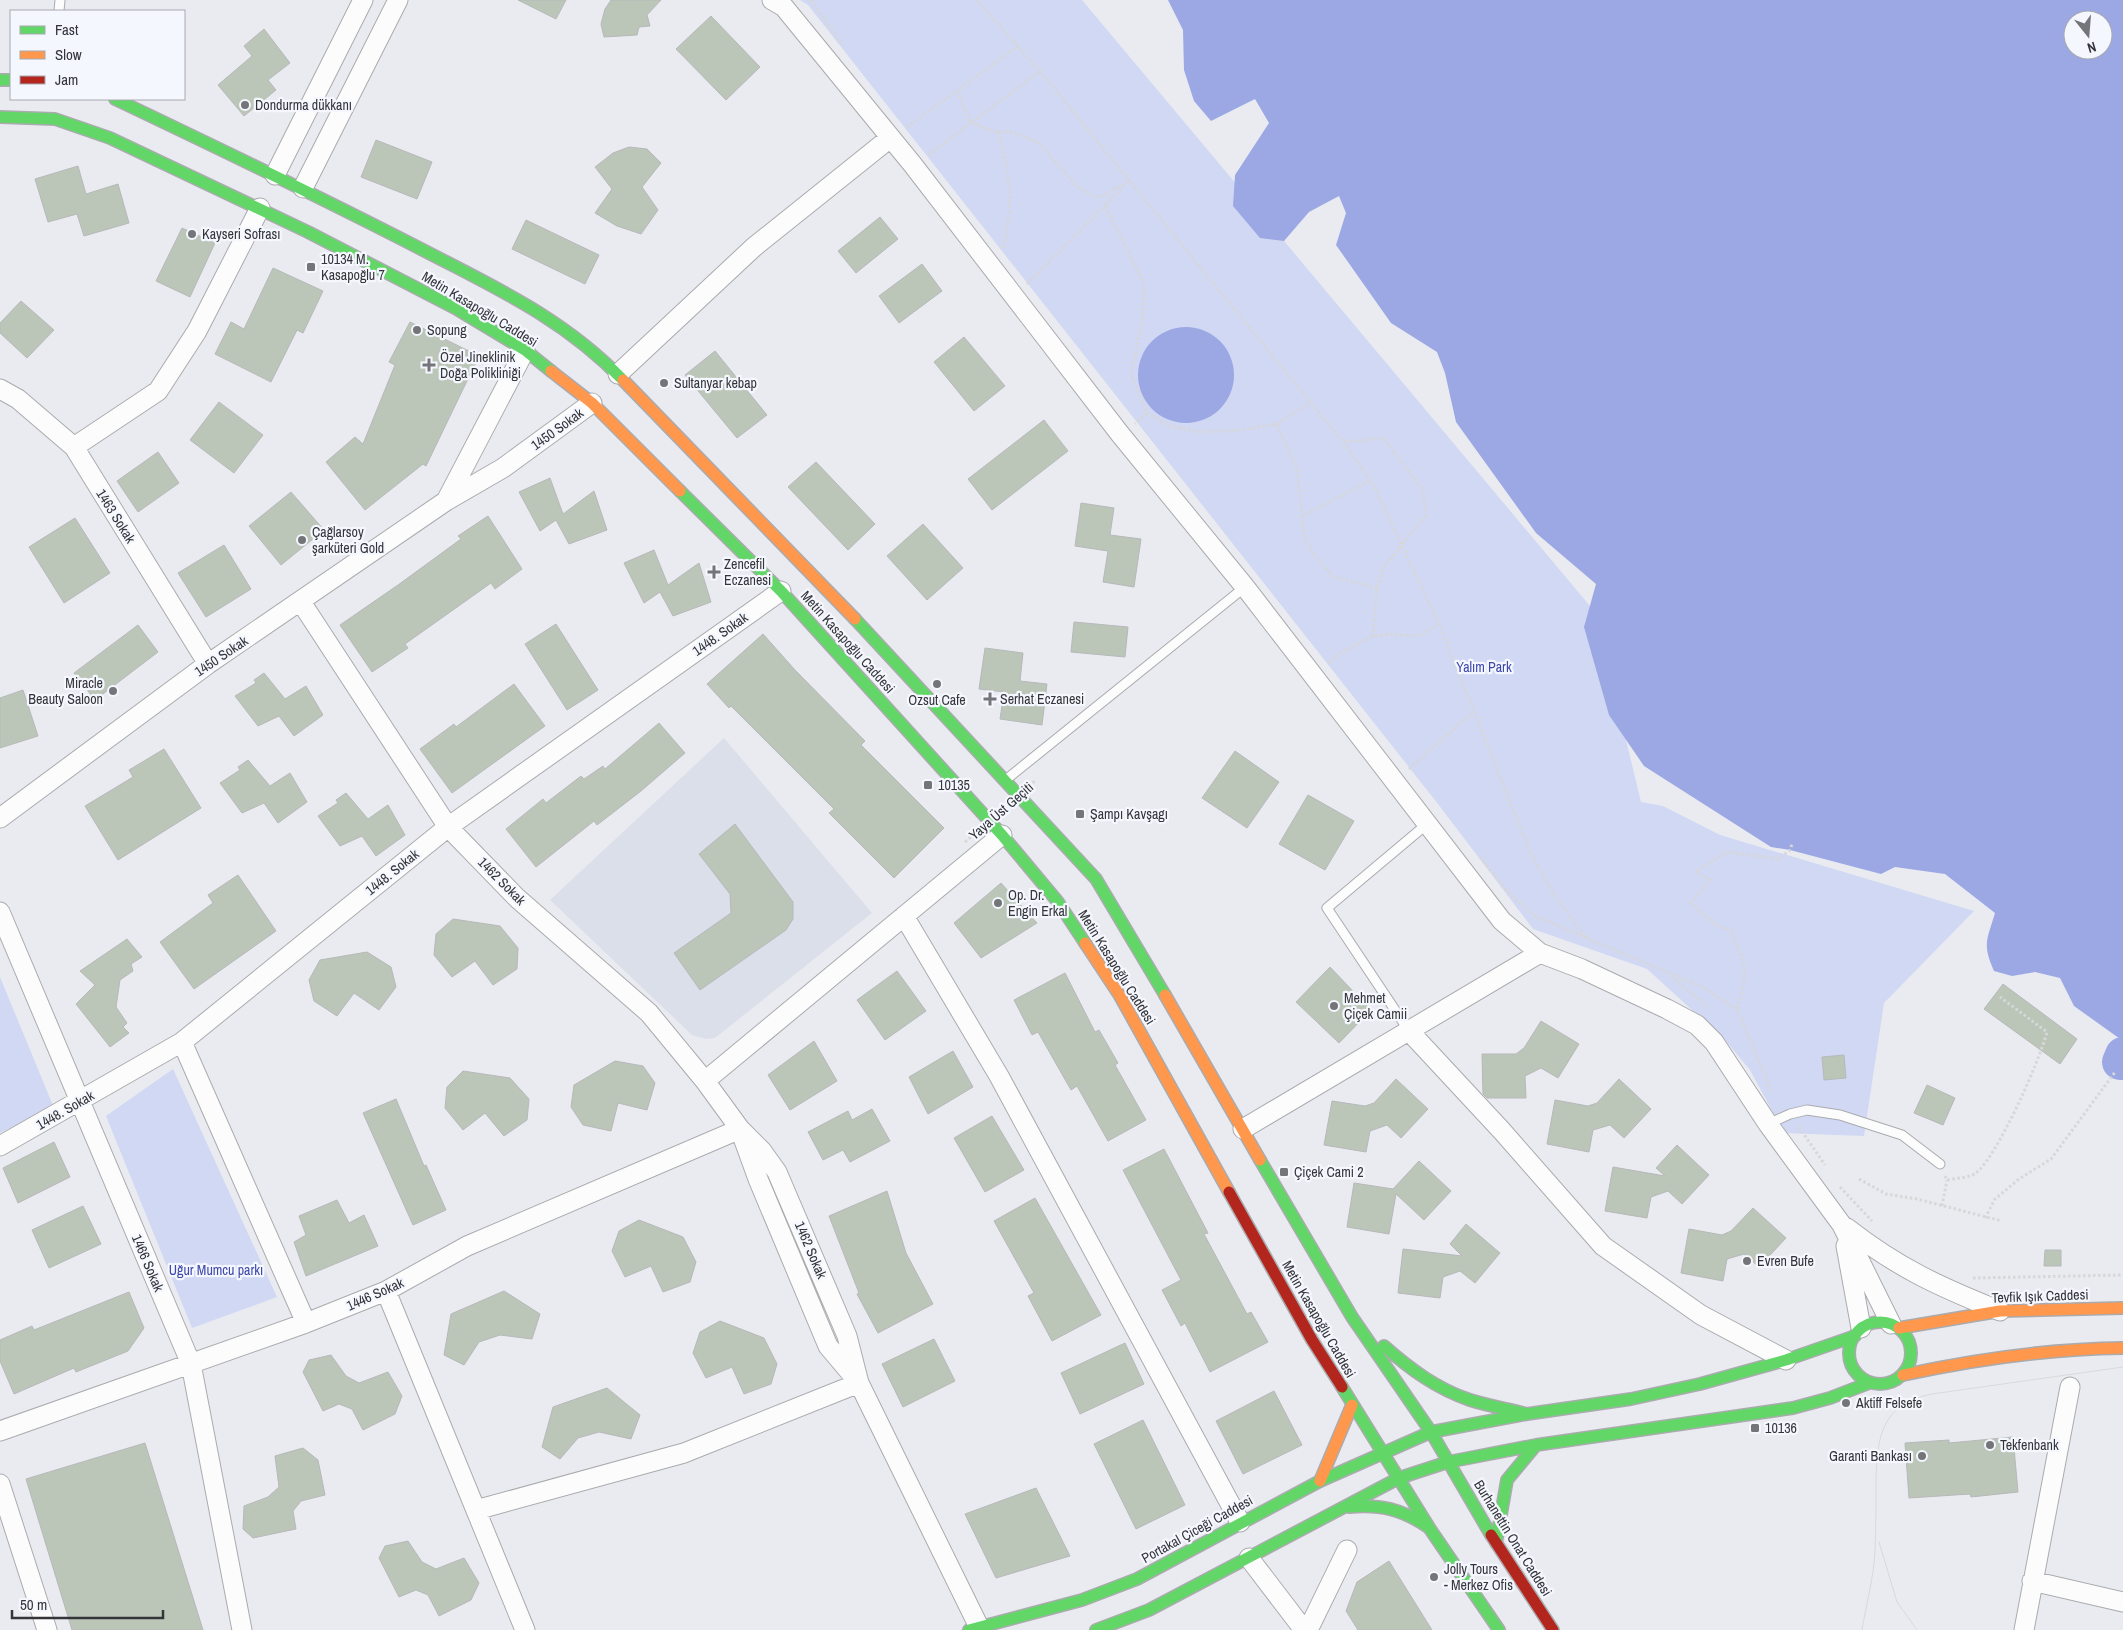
<svg xmlns="http://www.w3.org/2000/svg" width="2123" height="1630" viewBox="0 0 2123 1630" font-family="'Archivo Narrow',sans-serif">
	<rect width="100%" height="100%" fill="#eaebf0"/>
	<!-- built -->
	<path fill="#dbdfea" d="M724 738 872 913 715 1038 706 1039 692 1035 550 900Z"/>
	<!-- green -->
	<path fill="#d0d8f4" d="M800 0H1082L1595 612 1641 802 1663 806 1720 835 1974 911 1884 1003 1864 1136 1784 1133 1750 1070 1725 1040 1647 969 1533 929 1438 804 808 5Z
		M0 977 54 1108 0 1133Z
		M173 1069 277 1297 192 1328 106 1116Z"/>
	<!-- water -->
	<path fill="#9ba8e3" fill-rule="evenodd" d="M1168 0H2123V1041L2074 1006 2060 978 2035 972 2012 976 1994 971C1982 944 1987 940 1995 913L1945 874 1895 867 1881 874 1790 850 1771 847 1644 766 1609 715 1584 627 1596 584 1536 533 1456 422 1445 373 1437 352 1391 323 1336 245 1346 213 1339 196 1309 212 1284 241 1260 238 1233 206 1235 175 1269 123 1255 99 1211 121 1194 101 1184 70 1183 30ZM2073 20H2103V50H2073Z
		M1138 375a48 48 0 1 1 96 0a48 48 0 1 1-96 0Z"/>
	<g fill="none" stroke-linecap="round" stroke-linejoin="round">
		<!-- river -->
		<path stroke="#9ba8e3" stroke-width="36" d="M2120 1062 2123 1055"/>
	</g>
	<!-- building -->
	<path fill="#bbc6b8" stroke="#b7b8ba" d="M518 0H566L556 19Z
		M611 0H661L647 15 650 26 639 27 637 35 604 37 601 24 605 9Z
		M711 16 760 67 726 100 676 49Z
		M264 29 290 63 268 80 276 90 244 116 218 85 252 56 244 46Z
		M376 140 432 162 417 199 361 177Z
		M629 147 647 149 661 163 642 187 658 210 641 234 617 226 595 213 612 189 595 167 613 153Z
		M78 166 86 194 118 184 129 223 84 236 77 214 48 222 35 179Z
		M880 217 898 239 856 273 838 251Z
		M526 220 599 255 585 284 512 249Z
		M182 228 215 243 190 297 156 281Z
		M922 264 942 291 899 323 879 296Z
		M273 268 323 291 303 333 297 330 271 382 215 354 231 322 244 329Z
		M21 301 54 330 27 358 0 333V323Z
		M410 322 479 356 426 466 423 464 365 510 326 462 355 437 363 444 395 365 389 362Z
		M964 337 1005 386 974 411 934 362Z
		M715 351 767 415 737 438 685 375Z
		M219 402 263 435 234 473 190 440Z
		M1044 420 1068 451 992 510 968 479Z
		M158 452 179 483 138 512 117 481Z
		M816 462 875 524 848 550 788 487Z
		M550 478 563 514 594 491 607 530 569 544 556 520 540 531 519 492Z
		M291 492 324 530 281 565 249 526Z
		M1081 503 1114 508 1110 535 1141 539 1134 587 1103 582 1108 551 1075 546Z
		M488 516 522 569 495 589 491 583 405 644 408 648 372 672 340 625 398 585 461 539 458 536Z
		M75 518 110 573 64 603 29 547Z
		M923 524 963 568 927 600 887 556Z
		M224 545 251 589 206 617 178 573Z
		M654 550 668 585 699 563 711 602 673 616 660 592 644 603 624 563Z
		M1074 622 1128 627 1125 657 1071 652Z
		M556 624 598 690 567 710 525 644Z
		M138 625 158 652 95 700 74 673Z
		M763 634 795 670 865 741 861 745 944 828 894 878 829 813 834 809 731 706 729 708 707 684Z
		M985 648 1023 653 1020 681 1047 684 1042 725 1000 719 1004 692 979 689Z
		M264 673 285 699 306 686 323 715 294 736 279 716 258 726 235 696 256 683 254 680Z
		M514 684 545 726 452 793 420 749 454 724 456 727Z
		M23 690 38 736 0 748V698Z
		M659 723 685 753 641 791 597 825 594 821 536 867 506 829 543 799 546 803 581 776 584 779 603 766 605 769Z
		M164 749 201 808 118 860 85 806 133 777 129 770Z
		M1235 751 1279 782 1247 828 1202 798Z
		M248 760 270 786 290 773 307 802 278 823 264 803 242 813 220 783 240 770 238 767Z
		M346 793 368 819 388 805 405 835 376 856 362 836 340 846 318 816 338 803 336 800Z
		M1308 795 1354 821 1325 870 1279 844Z
		M735 824 793 902V919L786 930 700 990 674 953 731 913 730 894 699 854Z
		M238 875 276 931 194 989 160 942 213 903 208 895Z
		M1001 883 1037 923 981 958 954 923Z
		M453 919 500 926 518 948 517 969 493 985 475 961 452 977 434 955 436 934Z
		M127 939 142 957 131 964 133 971 120 980 116 1007 127 1023 123 1027 129 1033 110 1047 76 1004 95 985 80 971Z
		M367 952 391 967 396 987 379 1010 354 993 337 1016 314 1001 309 980 320 960Z
		M1330 967 1371 1010 1339 1043 1296 1002Z
		M897 971 926 1011 885 1040 857 1000Z
		M1065 973 1095 1032 1099 1030 1118 1063 1115 1065 1146 1120 1108 1141 1077 1086 1071 1090 1038 1032 1032 1035 1014 1000Z
		M2003 984 2077 1039 2060 1064 1984 1009Z
		M1541 1021 1579 1044 1558 1078 1541 1068 1525 1076 1526 1098H1487L1483 1094 1482 1054H1516L1524 1048Z
		M814 1041 837 1081 790 1110 768 1075Z
		M953 1051 973 1087 928 1114 909 1077Z
		M1844 1055 1846 1078 1824 1080 1822 1057Z
		M615 1061 643 1066 655 1083 647 1110 618 1103 611 1131 583 1125 571 1107 574 1085Z
		M463 1071 510 1078 529 1099 527 1120 504 1136 485 1113 463 1130 445 1108 447 1087Z
		M1396 1079 1428 1109 1401 1138 1387 1125 1370 1131 1366 1152 1324 1145 1332 1101 1365 1106 1374 1103Z
		M1619 1079 1651 1109 1624 1138 1610 1125 1593 1130 1589 1152 1547 1144 1555 1100 1588 1106 1597 1103Z
		M1927 1085 1955 1098 1943 1125 1914 1113Z
		M396 1099 424 1166 426 1165 446 1210 413 1225 363 1113Z
		M872 1109 890 1141 850 1162 843 1150 823 1160 808 1132 848 1111 852 1120Z
		M992 1116 1024 1170 985 1192 954 1138Z
		M54 1142 70 1177 18 1203 3 1168Z
		M1677 1145 1709 1175 1682 1204 1668 1191 1651 1197 1647 1218 1605 1211 1613 1167 1665 1176 1656 1168Z
		M1164 1149 1208 1233 1204 1234 1247 1314 1251 1312 1268 1342 1210 1372 1185 1323 1181 1326 1162 1290 1181 1280 1123 1170Z
		M1419 1161 1451 1191 1424 1220 1396 1194 1389 1234 1347 1227 1354 1183 1393 1189Z
		M887 1191 906 1253 933 1304 878 1333 857 1294 859 1293 829 1216Z
		M1035 1198 1101 1315 1052 1341 1028 1296 1034 1293 994 1221Z
		M337 1200 349 1223 364 1215 378 1246 306 1276 294 1242 306 1235 299 1216Z
		M83 1206 101 1244 49 1268 32 1230Z
		M1753 1208 1786 1238 1759 1267 1744 1254 1727 1259 1723 1281 1681 1273 1689 1229 1722 1235 1731 1231Z
		M639 1220 683 1237 696 1262 690 1282 663 1292 651 1266 625 1277 612 1251 619 1231Z
		M1466 1224 1500 1253 1475 1283 1460 1271 1443 1277 1440 1298 1398 1293 1403 1249 1462 1256 1450 1244Z
		M2045 1250H2061V1266H2044Z
		M504 1291 540 1314 532 1339 500 1335 479 1342 464 1365 444 1355 451 1314Z
		M129 1292 144 1328 128 1351 76 1372 74 1368 14 1394 0 1361V1340L32 1326 34 1330Z
		M720 1321 764 1338 777 1364 771 1384 744 1394 732 1367 706 1378 693 1353 700 1332Z
		M934 1339 955 1381 903 1407 882 1364Z
		M1125 1343 1144 1384 1080 1414 1061 1373Z
		M331 1355 346 1376 359 1383 388 1372 402 1396 395 1414 363 1430 352 1409 339 1404 323 1411 303 1372 309 1360Z
		M607 1388 640 1415 631 1439 599 1432 578 1438 560 1459 542 1447 553 1407Z
		M1274 1391 1302 1445 1243 1474 1216 1421Z
		M1143 1420 1185 1505 1136 1529 1094 1444Z
		M2013 1437 2018 1492 1971 1497 1970 1494 1909 1498 1905 1443 1949 1440V1443Z
		M145 1443 203 1630H72L26 1479Z
		M303 1448 318 1460 325 1495 301 1501 293 1511 296 1529 253 1538 243 1529 244 1506 268 1497 279 1487 275 1456Z
		M1036 1488 1070 1556 996 1578 965 1514Z
		M408 1541 422 1562 436 1569 464 1558 479 1583 471 1600 439 1616 428 1595 416 1590 399 1597 379 1558 385 1546Z
		M1389 1561 1432 1630H1358L1346 1611 1357 1582Z"/>
	<g fill="none" stroke-linecap="round" stroke-linejoin="round">
		<!-- lane casing -->
		<g stroke="#aaabae" stroke-width="11">
			<path id="lane" d="M59 11 60 0
				M1008 778 1245 587
				M1409 1031 1327 908 1427 824
				M1768 1124 1790 1114 1807 1110 1840 1115 1902 1135 1940 1164"/>
		</g>
		<!-- street casing -->
		<g stroke="#aaabae" stroke-width="21">
			<path id="street" d="M772 0 784 7 913 165 1120 434 1245 587 1502 921 1540 953 1582 969 1667 1009 1697 1025 1714 1042 1768 1124 1842 1225 1891 1324
				M275 175 363 0
				M303 188 398 0
				M618 374 754 247 890 138
				M0 389 18 399 74 447 208 664
				M74 447 158 391 197 331 260 208
				M446 501 525 350
				M301 602 448 827 517 898 649 1013 705 1081 740 1129 762 1151 777 1172 847 1336 859 1383 979 1627
				M0 818 208 664 446 501 503 468 592 403
				M0 912 191 1364 242 1630
				M904 916 999 1076 1240 1522
				M1409 1031 1502 1131 1603 1246 1701 1315 1786 1360
				M182 1042 306 1323
				M705 1081 1002 835
				M1243 1129 1540 953
				M742 1135 758 1179 828 1346 855 1378
				M0 1146 182 1042 448 827 781 591
				M1847 1228C1898 1268 1940 1287 2000 1311
				M1846 1246 1861 1328
				M386 1291 525 1630
				M0 1431 306 1323 386 1291 467 1246 740 1129
				M0 1484 47 1630
				M476 1510 684 1453 859 1383
				M1249 1558 1304 1630
				M2032 1581 2123 1602
				M1308 1630 1347 1550
				M2024 1630 2070 1387"/>
		</g>
		<!-- fast casing -->
		<g stroke="#aaabae" stroke-width="14">
			<path id="fast" d="M0 80H11
				M115 99C218 148 320 197 421 249 496 288 563 318 623 380
				M0 117 55 119 110 138 308 232 455 308 525 350 551 371
				M680 491 781 591 1002 835 1058 902 1085 943
				M855 619 1096 879 1165 995
				M1260 1160 1352 1317 1431 1432 1491 1535
				M1849 1353a31 31 0 1 1 62 0a31 31 0 1 1-62 0Z
				M1384 1346C1410 1369 1437 1389 1470 1400 1489 1406 1508 1409 1527 1414
				M1342 1387 1430 1529 1499 1630
				M1431 1432 1527 1414 1631 1399 1700 1384 1786 1360 1855 1336
				M1448 1462 1536 1445 1793 1408 1830 1398 1869 1383
				M1349 1507C1380 1504 1402 1509 1428 1527
				M1496 1543 1507 1480 1536 1445
				M969 1630 1082 1600 1137 1579 1320 1481 1431 1432
				M1096 1630 1149 1610 1399 1478 1448 1462"/>
		</g>
		<!-- slow casing -->
		<g stroke="#aaabae" stroke-width="14">
			<path id="slow" d="M551 371 592 403 680 491
				M623 380 855 619
				M1085 943 1120 996 1229 1192
				M1165 995 1260 1160
				M1899 1328 2000 1311 2123 1308
				M1903 1375C1976 1359 2048 1349 2123 1348
				M1320 1481 1352 1405"/>
		</g>
		<!-- jam casing -->
		<g stroke="#aaabae" stroke-width="14">
			<path id="jam" d="M1229 1192 1312 1340 1342 1387
				M1491 1535 1553 1630"/>
		</g>
		<!-- path -->
		<path stroke="#d7d7d9" stroke-width="3" stroke-dasharray="2.5 2.5" stroke-linecap="butt" d="M811 0 842 44
			M976 0 1040 71 1343 442 1373 484 1439 624 1530 852 1553 893 1585 937
			M957 91 971 123 998 132H1011L1038 142 1078 187 1098 198 1123 184
			M907 127 1018 46
			M998 132C1011 177 1013 203 1003 249
			M928 155 1040 71
			M1128 181 1105 205 1144 284 1142 323 1131 374 1147 413 1135 424
			M1027 284 1105 205
			M1147 413 1169 426 1200 432 1242 430 1277 424 1310 403
			M1277 424 1297 469 1304 537 1315 556 1333 577 1377 588
			M1344 442 1383 438 1423 490 1426 515 1384 567 1377 588 1373 636
			M1301 517 1371 480
			M1328 663 1342 652 1373 636 1389 634 1418 636 1439 624
			M1409 769 1473 712
			M1480 857 1508 892 1535 916 1702 987 1737 1009 1771 1090
			M1671 976 1708 1007
			M1737 1009C1749 968 1747 970 1731 931L1714 924 1691 903 1710 880 1695 872 1727 852 1778 859 1790 850 1792 844
			M1799 1127 1825 1165
			M1945 1176 1947 1180C1955 1178 1970 1178 1976 1173 1998 1155 2039 1062 2047 1032L2000 997
			M1859 1179 1886 1194 1917 1199 2002 1221
			M1840 1187 1872 1221
			M1942 1206 1947 1180
			M1985 1218 1995 1199 2019 1179 2051 1159 2115 1072
			M1973 1278 2123 1275"/>
		<!-- lane -->
		<use href="#lane" stroke="#fcfcfd" stroke-width="9"/>
		<!-- street -->
		<use href="#street" stroke="#fcfcfd" stroke-width="19"/>
		<!-- fast -->
		<use href="#fast" stroke="#63d668" stroke-width="11"/>
		<!-- slow -->
		<use href="#slow" stroke="#ff974d" stroke-width="11"/>
		<!-- jam -->
		<use href="#jam" stroke="#b3261e" stroke-width="11"/>
		<!-- tram -->
		<path stroke="#d9d9db" stroke-width="1" d="M1879 1542 1897 1602 1917 1630
			M1862 1630C1866 1604 1874 1577 1875 1551 1876 1528 1876 1505 1876 1482 1877 1437 1881 1404 1932 1394L2123 1367"/>
		<!-- path-bridge -->
		<path stroke="#d7d7d9" stroke-width="3" stroke-dasharray="2.5 2.5" stroke-linecap="butt" d="M965 842 1036 780"/>
	</g>
	<!-- markers -->
	<g fill="#747579" stroke="#f5f7ff" stroke-width="2">
		<circle cx="245" cy="105" r="5"/>
		<circle cx="192" cy="234" r="5"/>
		<rect x="306" y="262" width="10" height="10" rx="2.5"/>
		<circle cx="417" cy="330" r="5"/>
		<path d="M426.5 357.5h5v5h5v5h-5v5h-5v-5h-5v-5h5z"/>
		<circle cx="664" cy="383" r="5"/>
		<circle cx="302" cy="540" r="5"/>
		<path d="M711.5 564.5h5v5h5v5h-5v5h-5v-5h-5v-5h5z"/>
		<circle cx="937" cy="684" r="5"/>
		<circle cx="113" cy="691" r="5"/>
		<path d="M987.5 691.5h5v5h5v5h-5v5h-5v-5h-5v-5h5z"/>
		<rect x="923" y="780" width="10" height="10" rx="2.5"/>
		<rect x="1075" y="809" width="10" height="10" rx="2.5"/>
		<circle cx="998" cy="903" r="5"/>
		<circle cx="1334" cy="1006" r="5"/>
		<rect x="1279" y="1167" width="10" height="10" rx="2.5"/>
		<circle cx="1747" cy="1261" r="5"/>
		<circle cx="1846" cy="1403" r="5"/>
		<rect x="1750" y="1423" width="10" height="10" rx="2.5"/>
		<circle cx="1990" cy="1445" r="5"/>
		<circle cx="1922" cy="1456" r="5"/>
		<circle cx="1434" cy="1577" r="5"/>
	</g>
	<g text-anchor="middle" stroke-width="4.5" stroke-linejoin="round" paint-order="stroke">
		<!-- poi labels -->
		<g font-size="14" fill="#343539" stroke="#f5f7ff" text-anchor="start">
			<text x="255" y="110">Dondurma dükkanı</text>
			<text x="202" y="239">Kayseri Sofrası</text>
			<text x="321" y="264">10134 M.<tspan x="321" dy="16">Kasapoğlu 7</tspan></text>
			<text x="427" y="335">Sopung</text>
			<text x="440" y="362">Özel Jineklinik<tspan x="440" dy="16">Doğa Polikliniği</tspan></text>
			<text x="674" y="388">Sultanyar kebap</text>
			<text x="312" y="537">Çağlarsoy<tspan x="312" dy="16">şarküteri Gold</tspan></text>
			<text x="724" y="569">Zencefil<tspan x="724" dy="16">Eczanesi</tspan></text>
			<text x="103" y="688" text-anchor="end">Miracle<tspan x="103" dy="16">Beauty Saloon</tspan></text>
			<text x="1000" y="704">Serhat Eczanesi</text>
			<text x="937" y="705" text-anchor="middle">Ozsut Cafe</text>
			<text x="938" y="790">10135</text>
			<text x="1090" y="819">Şampı Kavşagı</text>
			<text x="1008" y="900">Op. Dr.<tspan x="1008" dy="16">Engin Erkal</tspan></text>
			<text x="1344" y="1003">Mehmet<tspan x="1344" dy="16">Çiçek Camii</tspan></text>
			<text x="1294" y="1177">Çiçek Cami 2</text>
			<text x="1757" y="1266">Evren Bufe</text>
			<text x="1856" y="1408">Aktiff Felsefe</text>
			<text x="1765" y="1433">10136</text>
			<text x="2000" y="1450">Tekfenbank</text>
			<text x="1912" y="1461" text-anchor="end">Garanti Bankası</text>
			<text x="1444" y="1574">Jolly Tours<tspan x="1444" dy="16">- Merkez Ofis</tspan></text>
		</g>
		<!-- street labels -->
		<g font-size="14" fill="#343539" stroke="#f5f7ff">
			<text transform="translate(480 309) rotate(31)" y="5">Metin Kasapoğlu Caddesi</text>
			<text transform="translate(557 429) rotate(-36)" y="5">1450 Sokak</text>
			<text transform="translate(116 516) rotate(58)" y="5">1463 Sokak</text>
			<text transform="translate(720 634) rotate(-35)" y="5">1448. Sokak</text>
			<text transform="translate(848 642) rotate(48)" y="5">Metin Kasapoğlu Caddesi</text>
			<text transform="translate(221 656) rotate(-34)" y="5">1450 Sokak</text>
			<text transform="translate(1001 811) rotate(-41)" y="5">Yaya Üst Geçiti</text>
			<text transform="translate(392 872) rotate(-39)" y="5">1448. Sokak</text>
			<text transform="translate(502 881) rotate(45)" y="5">1462 Sokak</text>
			<text transform="translate(1117 967) rotate(58)" y="5">Metin Kasapoğlu Caddesi</text>
			<text transform="translate(65 1110) rotate(-30)" y="5">1448. Sokak</text>
			<text transform="translate(811 1250) rotate(67)" y="5">1462 Sokak</text>
			<text transform="translate(148 1263) rotate(67)" y="5">1466 Sokak</text>
			<text transform="translate(375 1294) rotate(-24)" y="5">1446 Sokak</text>
			<text transform="translate(2040 1296) rotate(-2)" y="5">Tevfik Işık Caddesi</text>
			<text transform="translate(1319 1319) rotate(60)" y="5">Metin Kasapoğlu Caddesi</text>
			<text transform="translate(1197 1529) rotate(-29)" y="5">Portakal Çiceği Caddesi</text>
			<text transform="translate(1513 1538) rotate(58)" y="5">Burhanettin Onat Caddesi</text>
		</g>
		<!-- park labels -->
		<g font-size="14" fill="#3d48aa" stroke="#f5f7ff">
			<text x="1484" y="672">Yalım Park</text>
			<text x="216" y="1275">Uğur Mumcu parkı</text>
		</g>
	</g>
	<!-- legend -->
	<rect x="10" y="10" width="175" height="90" fill="#f5f7ff" stroke="#a8a9b0"/>
	<rect x="20" y="26" width="25" height="8" fill="#63d668" stroke="#a8a9b0"/>
	<text x="55" y="35" font-size="15" fill="#343539">Fast</text>
	<rect x="20" y="51" width="25" height="8" fill="#ff974d" stroke="#a8a9b0"/>
	<text x="55" y="60" font-size="15" fill="#343539">Slow</text>
	<rect x="20" y="76" width="25" height="8" fill="#b3261e" stroke="#a8a9b0"/>
	<text x="55" y="85" font-size="15" fill="#343539">Jam</text>
	<!-- north arrow -->
	<g transform="translate(2088 35) rotate(163)"><circle r="24" fill="#f5f7ff" stroke="#a8a9b0"/>
	<path d="M0-4L9 19L0 12L-9 19Z" fill="#747579"/>
	<text y="-8" font-size="14" font-weight="bold" text-anchor="middle" fill="#343539">N</text>
	</g>
	<!-- scale -->
	<path d="M12 1610v8h151v-8" fill="none" stroke="#343539" stroke-width="2.5"/>
	<text x="20" y="1610" font-size="15" fill="#343539" stroke="#f5f7ff" stroke-width="4" paint-order="stroke">50 m</text>
</svg>
